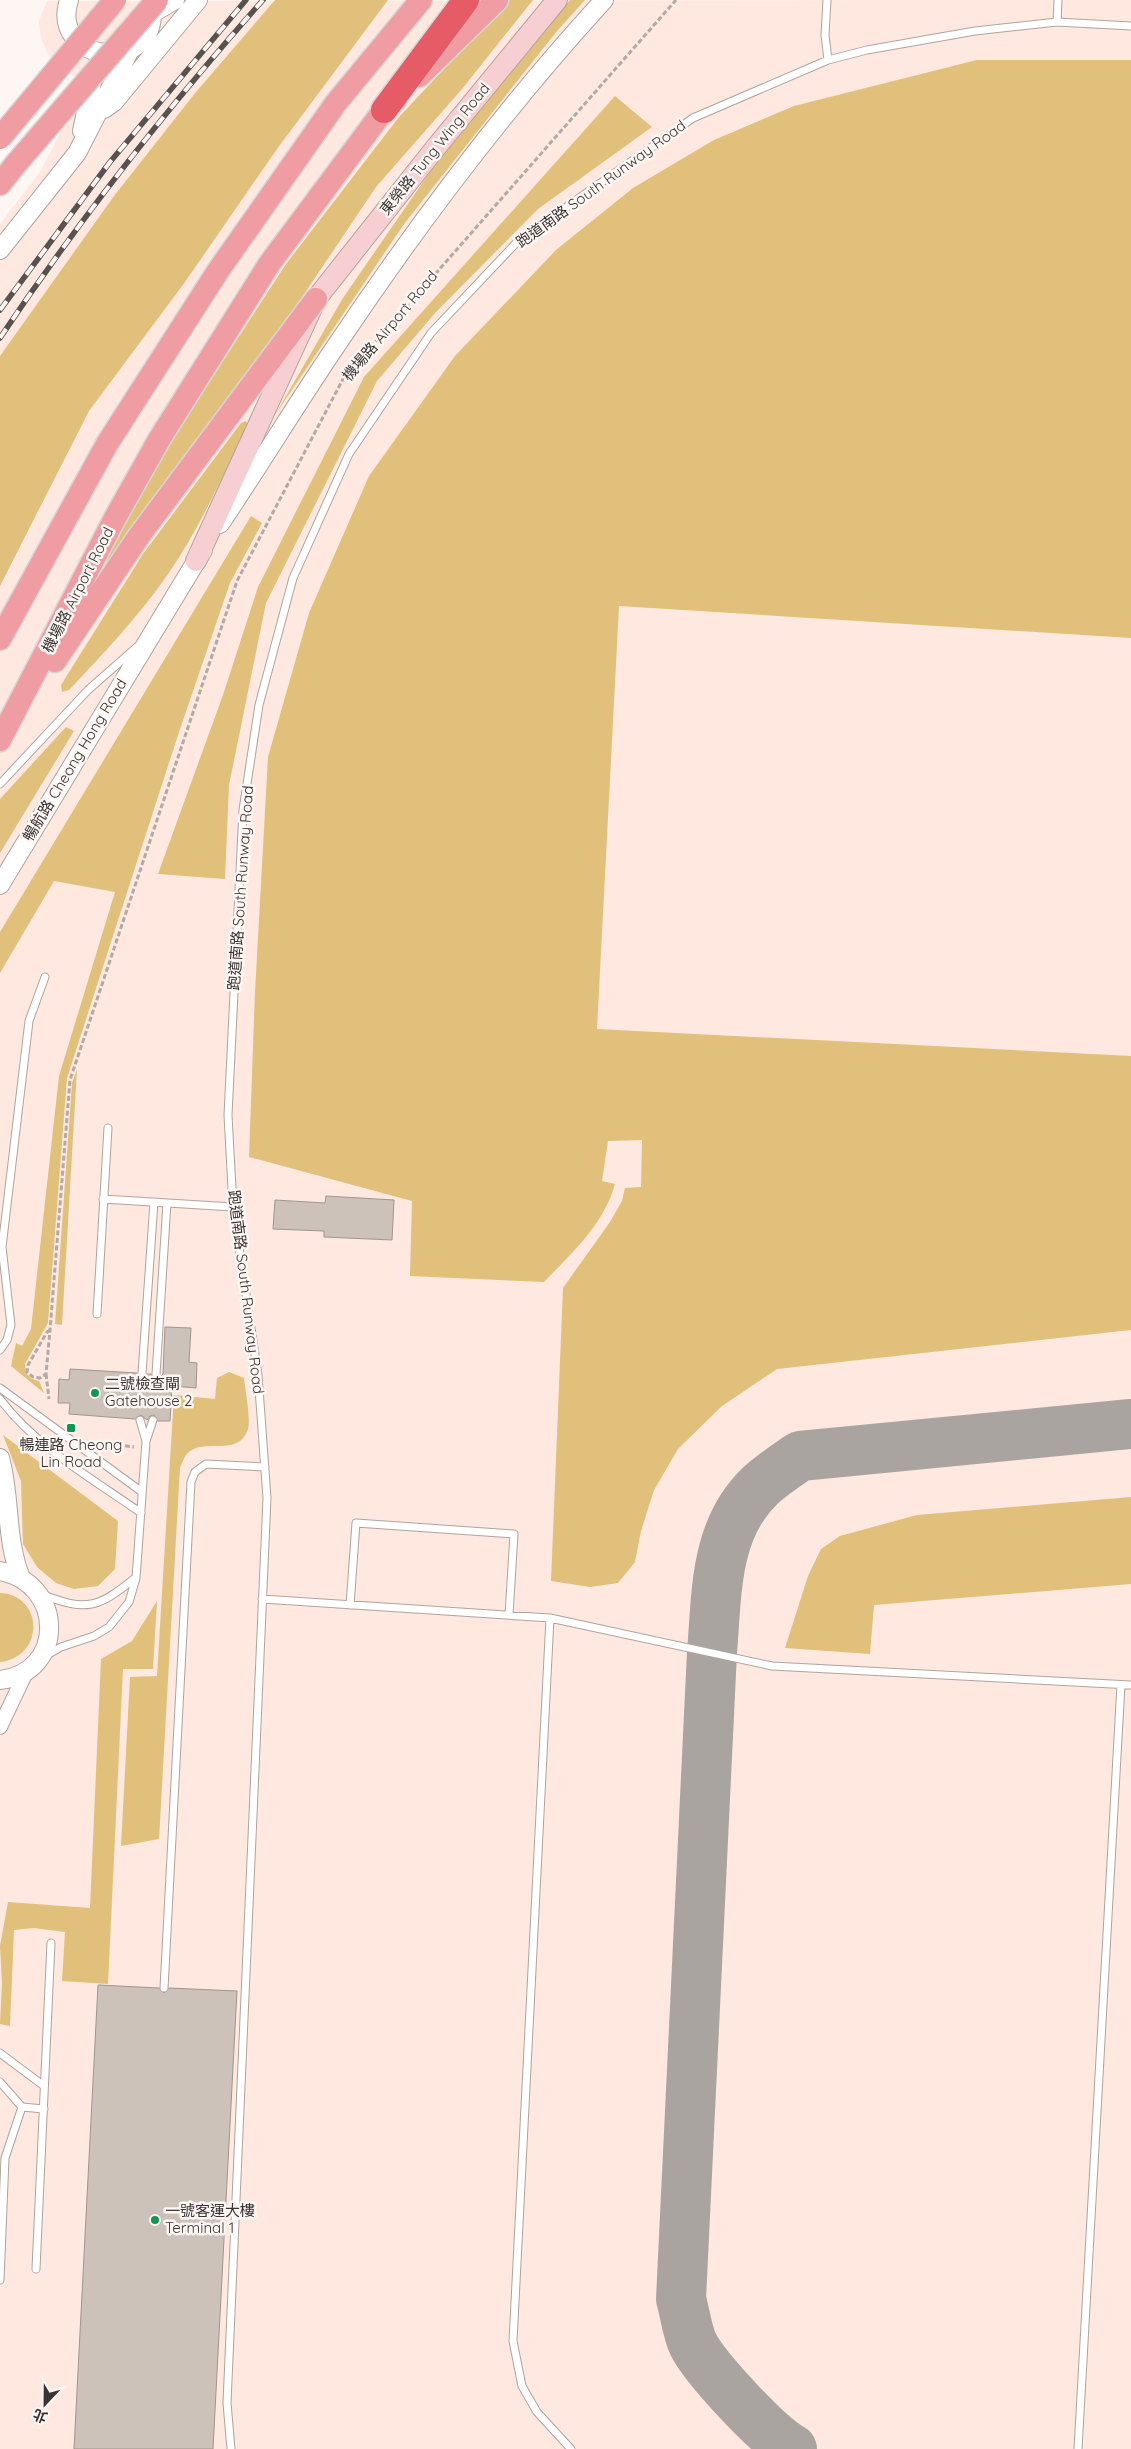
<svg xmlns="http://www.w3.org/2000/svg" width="1131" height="2449" viewBox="0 0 1131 2449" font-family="Quicksand,'Noto Sans TC',sans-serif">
	<rect width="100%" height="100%" fill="#fef6f3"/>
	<!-- built -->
	<path fill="#fee8df" d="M1131 0V2449H0V224L40 172 88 79 71 75 57 66 47 52 41 38 39 21 47 1Z"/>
	<!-- green -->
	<path fill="#e0c07a" d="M275 0H388L277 149 185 282 89 411 0 586V356L114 196 196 92Z
		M509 0H533L462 89 376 187 237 394 92 592 116 534 157 463 286 264 399 117Z
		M570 0H585L557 31 404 224 275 415 343 298 443 153Z
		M977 60H1131V638L619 606 597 1029 1131 1056V1330L777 1369 722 1406 678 1449 654 1490 641 1531 635 1562 618 1583 590 1587 551 1581 563 1288 610 1222 622 1201 625 1188 641 1187 642 1140 608 1141 602 1181 615 1184C604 1224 572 1253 544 1282L410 1276 412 1201 249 1157 255 992 268 757 309 613 369 476 455 356 556 250 633 188 714 140 794 106Z
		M615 96 652 127 538 209 436 312 377 381 266 603 229 785 225 879 158 874 223 695 258 587 364 377Z
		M246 421 248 426C222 477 199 530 166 577 137 618 103 654 69 690L62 692 61 685 143 554 241 423Z
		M251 516 262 523 230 583 178 735 67 1078 48 1323 25 1364 26 1373 32 1379 39 1381 44 1393 11 1366 16 1343 22 1346 31 1329 59 1076 115 892 54 881 0 973V932Z
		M66 727 74 731 0 853V799Z
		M77 1069 62 1325 55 1324 72 1083Z
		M229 1372 244 1378C245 1389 251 1419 248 1429 238 1459 203 1436 187 1454 184 1457 182 1464 180 1468L159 1839 121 1846 130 1677 157 1676 174 1395 215 1399 217 1378Z
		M3 1435 118 1521 115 1569 98 1586 74 1589 56 1583 37 1567 23 1544 21 1481Z
		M1131 1497V1584L874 1605 870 1654 785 1648 808 1576 821 1549 840 1536 917 1515Z
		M0 1593C44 1595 45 1657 0 1662Z
		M157 1601 153 1669H123L108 1984 62 1981 65 1932 34 1928 14 1930 10 2026 0 2024 2 1983 0 1946 8 1902 90 1908 101 1659 132 1641Z"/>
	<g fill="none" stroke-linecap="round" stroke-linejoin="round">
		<!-- taxiway -->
		<path stroke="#aaa4a1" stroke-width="50" d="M792 2449C768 2436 705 2368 693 2344 687 2331 685 2313 681 2299L712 1652C717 1594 714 1529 761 1485 773 1474 787 1465 800 1456L1131 1424"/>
	</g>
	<!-- building -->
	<path fill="#cdc2ba" stroke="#9f968d" d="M326 1196 394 1200 392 1240 324 1237V1231L273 1229 275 1200 325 1203Z
		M165 1327 191 1328 189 1362 197 1363 196 1388 172 1386 170 1421H158L154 1415 150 1416 147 1420 141 1415 135 1419 69 1414 70 1403H58L59 1379 69 1380 70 1369 137 1373 142 1378 147 1374H151L153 1379 159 1378 163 1374Z
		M98 1985 159 1988 164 1993 169 1988 237 1991 213 2449H74Z"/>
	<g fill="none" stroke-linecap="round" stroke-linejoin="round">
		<!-- service casing -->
		<g stroke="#b0a39e" stroke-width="9">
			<path id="service" d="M827 0 825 35 828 60
				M1057 22 1058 0
				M0 784 88 690 137 647
				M103 1199 233 1207
				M97 1314 108 1128
				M0 1350 7 1340 11 1325 2 1247 29 1021 45 977
				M142 1373 154 1202
				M156 1374 167 1203
				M0 1388 142 1492
				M0 1399C36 1447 93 1479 141 1513
				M140 1420 146 1441
				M41 1594C87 1612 98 1608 135 1578
				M262 1599 550 1618 772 1666 1131 1685
				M350 1605 356 1523 514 1534 509 1615
				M550 1618 513 2341 522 2386 537 2412 571 2449
				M47 1655 61 1647 94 1636 109 1627 129 1602 136 1578 146 1441 153 1420
				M164 1988 191 1482 195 1472 206 1464 265 1467
				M0 2053 44 2086
				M0 2082 22 2107 44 2109
				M36 2269 51 1943
				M0 2280 5 2158 22 2107
				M231 2449 227 2403 267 1498 258 1375 233 1207 228 1115 243 810 259 705 293 578 349 454 431 333 518 241 693 118 828 60 867 50 975 31 1057 22 1131 26
				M1078 2449 1121 1685"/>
		</g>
		<!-- minor casing -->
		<g stroke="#b0a39e" stroke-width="16">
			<path id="minor" d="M0 1727 27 1670"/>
		</g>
		<!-- tertiary casing -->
		<g stroke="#b0a39e" stroke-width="20">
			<path id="tertiary" d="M69 0C48 64 163 77 151 3
				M153 13 175 0
				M104 109 114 102 198 0
				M82 131 94 73
				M0 250 77 153 130 50
				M220 524C261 463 299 400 340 340 420 221 507 106 604 0
				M0 885 203 550
				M0 1458C11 1498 5 1539 21 1578
				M0 1571C65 1583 66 1673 0 1680"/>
		</g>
		<!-- secondary casing -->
		<g stroke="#b0a39e" stroke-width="22">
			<path id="secondary" d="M196 561 316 299 433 151 557 0"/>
		</g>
		<!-- primary casing -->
		<g stroke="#d7d6d6" stroke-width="25">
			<path id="primary" d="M419 76 497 0
				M0 184 15 165
				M0 639 107 444 218 271 336 103 421 0
				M55 661 139 536 316 299
				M0 740 115 518 160 438 270 263 384 110 396 99"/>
		</g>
		<!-- motorway casing -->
		<g stroke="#d7d6d6" stroke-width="29">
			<path id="motorway" d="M384 110 466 0"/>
		</g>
		<!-- path -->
		<path stroke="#b1aaa7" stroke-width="3" stroke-dasharray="5 2.5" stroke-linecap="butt" d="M50 1330 47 1332 28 1365 27 1372 33 1377 40 1378 46 1374 50 1330 70 1080 237 581 343 379 676 0
			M46 1374 49 1399
			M110 1444 134 1447"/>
		<!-- service -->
		<use href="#service" stroke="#fff" stroke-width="7"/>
		<!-- minor -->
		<use href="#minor" stroke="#fff" stroke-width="14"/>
		<!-- tertiary -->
		<use href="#tertiary" stroke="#fff" stroke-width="18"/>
		<!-- secondary -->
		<use href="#secondary" stroke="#f7ced1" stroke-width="20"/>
		<!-- primary -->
		<use href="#primary" stroke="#ef9da3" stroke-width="22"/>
		<!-- motorway -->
		<use href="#motorway" stroke="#e55b66" stroke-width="26"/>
		<!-- rail casing -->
		<g stroke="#57524f" stroke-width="5.5">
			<path id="rail" d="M0 310 110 162 246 0
				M0 338C79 220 168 107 263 0"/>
		</g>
		<!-- rail -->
		<use href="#rail" stroke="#fef6f3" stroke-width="4" stroke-dasharray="11" stroke-linecap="butt"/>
		<!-- primary-bridge casing -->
		<g stroke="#d7d6d6" stroke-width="25" stroke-linecap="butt">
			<path id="primary-bridge" d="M0 138 115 0
				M15 165 157 0"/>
		</g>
		<!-- primary-bridge -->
		<use href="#primary-bridge" stroke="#ef9da3" stroke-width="22"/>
	</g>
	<!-- markers -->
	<g fill="#0e9655" stroke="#fef6f3" stroke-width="2">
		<circle cx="95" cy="1393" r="5"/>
		<rect x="66" y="1423" width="10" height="10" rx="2.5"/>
		<circle cx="155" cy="2220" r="5"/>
	</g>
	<g text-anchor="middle" stroke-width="5" stroke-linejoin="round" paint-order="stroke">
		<!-- street labels -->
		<g font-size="15" fill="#393432" stroke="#fef6f3">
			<text transform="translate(435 149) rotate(-51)" y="5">東榮路 Tung Wing Road</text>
			<text transform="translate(601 184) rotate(-36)" y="5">跑道南路 South Runway Road</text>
			<text transform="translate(390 326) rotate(-50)" y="5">機場路 Airport Road</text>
			<text transform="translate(78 590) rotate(-63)" y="5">機場路 Airport Road</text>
			<text transform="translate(75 760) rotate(-59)" y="5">暢航路 Cheong Hong Road</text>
			<text transform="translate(241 888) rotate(-86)" y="5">跑道南路 South Runway Road</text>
			<text transform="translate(246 1292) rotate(83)" y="5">跑道南路 South Runway Road</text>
		</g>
		<!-- poi labels -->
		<g font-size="15" fill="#393432" stroke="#fef6f3" text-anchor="start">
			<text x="105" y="1389">二號檢查閘<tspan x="105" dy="17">Gatehouse 2</tspan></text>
			<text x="71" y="1450" text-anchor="middle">暢連路 Cheong<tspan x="71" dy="17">Lin Road</tspan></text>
			<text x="165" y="2216">一號客運大樓<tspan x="165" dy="17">Terminal 1</tspan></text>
		</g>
	</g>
	<!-- north arrow -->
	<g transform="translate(45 2404) rotate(202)" stroke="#fef6f3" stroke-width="4" paint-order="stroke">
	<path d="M0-4L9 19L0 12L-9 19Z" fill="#393432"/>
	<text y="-8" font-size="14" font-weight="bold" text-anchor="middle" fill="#393432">北</text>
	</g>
</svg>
